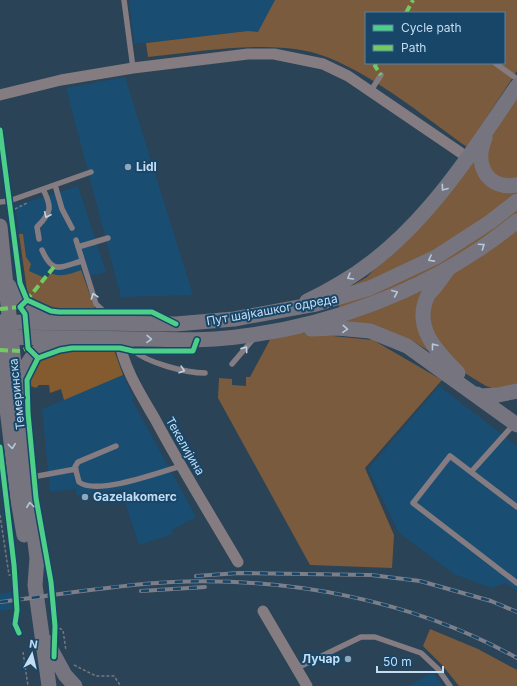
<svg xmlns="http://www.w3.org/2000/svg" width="517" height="686" viewBox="0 0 517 686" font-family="Inter,sans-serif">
	<rect width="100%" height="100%" fill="#2a4356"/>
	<!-- built -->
	<path fill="#1a4d72" d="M129 0H275L259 32 248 31 134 44Z
		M125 77 193 295 121 297 66 88Z
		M78 186 106 272 55 287 26 272 15 206Z
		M123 375 134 399 132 400 196 517 172 530 173 534 139 545 121 490 77 496 76 489 50 492 42 409Z
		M439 386 517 446V591L506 583 491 588 454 574 399 533 368 469Z
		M11 592 12 609 0 611V594Z
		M433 673 443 686H407Z"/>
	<!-- green -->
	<path fill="#7a5b3d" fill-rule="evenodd" d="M275 0H517V71L467 147C423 116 354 58 301 50 251 42 198 52 148 57L146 43 248 31 258 32ZM366 13H504V63H366Z
		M517 89V387L495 389 486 386 414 342 343 321 336 295 367 277 389 254Z
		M19 234H23L26 257 31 264 29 271 47 279 50 273C61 278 70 274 81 270L97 314C77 315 43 313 28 297Z
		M292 332 373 340 442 380 365 468 394 535 392 568 310 565 218 398 219 378 232 379V385L246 386V377H250L272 336Z
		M430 629 478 649 517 670V686H459L443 666 423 646Z"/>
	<!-- forest -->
	<path fill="#835b2e" d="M113 341 114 350 123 375 64 400 61 389 50 393 49 385H39L36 388 28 385 31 364 55 345Z"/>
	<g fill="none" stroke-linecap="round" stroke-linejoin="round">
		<!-- path -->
		<path stroke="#76787f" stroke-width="1.5" stroke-dasharray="3 2" stroke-linecap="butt" d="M15 209 27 203
			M0 515 9 575H14
			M55 626 63 630 66 651
			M23 652 28 686
			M74 665 96 676H114L120 685"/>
		<!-- lane -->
		<path stroke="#847c81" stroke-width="5.5" d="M124 0 133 68
			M495 63 517 79
			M370 92 381 75
			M55 185 62 209 72 228
			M0 202 9 201 91 172
			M39 239 37 227C52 212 52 207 43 189
			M76 240 96 304 112 319
			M78 247 108 238
			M42 250C53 275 60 267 82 261
			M127 341C129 344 131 349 134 351 148 363 186 373 205 373
			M232 364 254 338
			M116 446 78 462 75 467 79 482C96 496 161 472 181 466
			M472 471 515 423
			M27 478 76 469
			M517 507 450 456 413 503 517 583
			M297 668 361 637H375L421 653 438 669 450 686"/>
		<!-- street -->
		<path stroke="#847c81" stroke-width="11" d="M0 95 61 80 133 68 248 54H274L323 64 348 76 467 157
			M119 339C123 367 141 395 155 419 181 468 210 514 238 562
			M263 611 307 686"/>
		<!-- secondary -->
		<path stroke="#76757f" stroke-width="15" d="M485 138C474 164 486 190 517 185
			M0 226 20 424 37 558 35 585 49 686
			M449 268C445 273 442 278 438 283 435 288 431 291 428 295 412 328 437 351 458 373
			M8 285 27 308 52 319
			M307 301C318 296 329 290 339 284 418 239 467 159 517 86
			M0 322 176 324 234 319 316 304 370 288 436 257 490 222 517 201
			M311 329 337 328 370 331 407 346 517 425
			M0 337C47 338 95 338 142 339 166 339 191 341 215 339 322 331 434 290 517 221
			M0 351 18 500 24 535
			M18 387C25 365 33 347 59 341
			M477 394 479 396 498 395 517 391
			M47 642 65 675 75 686"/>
		<!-- rail casing -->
		<g stroke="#7c7f89" stroke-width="4">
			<path id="rail" d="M196 576 239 573 371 575 420 581 491 601 517 612
				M141 591 205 587
				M0 602C57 595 114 585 172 582 289 577 413 600 517 658"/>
		</g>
		<!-- rail -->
		<use href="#rail" stroke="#184668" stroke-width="2.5" stroke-dasharray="8" stroke-linecap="butt"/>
		<!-- quiet -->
		<path stroke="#71cb61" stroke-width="4" stroke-dasharray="8 4" stroke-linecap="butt" d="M406 13 413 0
			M376 63 375 66 381 75
			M26 301 54 267
			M0 309 20 307
			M0 350 20 351 28 348"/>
		<!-- cycleway casing -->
		<g stroke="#184668" stroke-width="8">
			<path id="cycleway" d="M0 130 20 283 27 300 51 311 59 312H152L176 324
				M27 300 20 307 25 314 28 348 38 358
				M0 447 14 565 17 610 15 624 19 633
				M54 657 55 626 51 582 36 498 28 413 27 380 38 358 60 350 72 348H120L133 351H193L197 340"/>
		</g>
		<!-- cycleway -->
		<use href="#cycleway" stroke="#4dcf88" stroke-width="5"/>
	</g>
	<!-- one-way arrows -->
	<defs><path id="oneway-chevron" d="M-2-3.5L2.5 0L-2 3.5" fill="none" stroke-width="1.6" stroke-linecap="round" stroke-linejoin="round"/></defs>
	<g stroke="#b5c8db">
		<use href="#oneway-chevron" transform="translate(444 188) rotate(126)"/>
		<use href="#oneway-chevron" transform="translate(482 246) rotate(-34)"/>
		<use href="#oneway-chevron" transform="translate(431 259) rotate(152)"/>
		<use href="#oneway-chevron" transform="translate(350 277) rotate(150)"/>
		<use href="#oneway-chevron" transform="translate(395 293) rotate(-23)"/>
		<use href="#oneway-chevron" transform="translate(345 329) rotate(3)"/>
		<use href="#oneway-chevron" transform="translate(149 339) rotate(1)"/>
		<use href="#oneway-chevron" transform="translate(434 346) rotate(-128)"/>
		<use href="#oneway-chevron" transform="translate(12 446) rotate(83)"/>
		<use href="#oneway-chevron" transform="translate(30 505) rotate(-97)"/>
	</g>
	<g stroke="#bed3e7">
		<use href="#oneway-chevron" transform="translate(47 215) rotate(115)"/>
		<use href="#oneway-chevron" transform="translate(94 296) rotate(-108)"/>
		<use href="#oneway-chevron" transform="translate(245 349) rotate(-55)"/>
		<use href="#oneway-chevron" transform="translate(182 370) rotate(16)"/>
	</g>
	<!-- markers -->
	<g fill="#8fa7bb" stroke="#184668" stroke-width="1.5">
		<circle cx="128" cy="167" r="4"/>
		<circle cx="85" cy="497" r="4"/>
		<circle cx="348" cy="659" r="4"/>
	</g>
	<g text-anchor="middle" stroke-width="4" stroke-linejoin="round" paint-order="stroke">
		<!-- poi labels -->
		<g font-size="12" font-weight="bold" fill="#c5ddf2" stroke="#184668" text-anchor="start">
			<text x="136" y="171">Lidl</text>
			<text x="93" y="501">Gazelakomerc</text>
			<text x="340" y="663" text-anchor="end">Лучар</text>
		</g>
		<!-- street labels -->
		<g font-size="12" fill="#c5ddf2" stroke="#184668">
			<text transform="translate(272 310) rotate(-10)" y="4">Пут шајкашког одреда</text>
			<text transform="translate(17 394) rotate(-96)" y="4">Темеринска</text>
			<text transform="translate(185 446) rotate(60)" y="4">Текелијина</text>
		</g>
	</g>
	<!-- legend -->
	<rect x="365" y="12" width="140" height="52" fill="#184668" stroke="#5d829f"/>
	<rect x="373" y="25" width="20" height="6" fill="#4dcf88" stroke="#5d829f"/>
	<text x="401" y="32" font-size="12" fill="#c5ddf2">Cycle path</text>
	<rect x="373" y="45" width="20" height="6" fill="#71cb61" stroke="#5d829f"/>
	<text x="401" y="52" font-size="12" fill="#c5ddf2">Path</text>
	<!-- north arrow -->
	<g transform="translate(32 654) rotate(8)" stroke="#184668" stroke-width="3" paint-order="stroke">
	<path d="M0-3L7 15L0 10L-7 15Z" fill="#c5ddf2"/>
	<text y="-6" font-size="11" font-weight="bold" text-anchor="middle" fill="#c5ddf2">N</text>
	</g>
	<!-- scale -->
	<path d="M377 666v6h66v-6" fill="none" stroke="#c5ddf2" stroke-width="2"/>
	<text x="383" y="666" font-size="12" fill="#c5ddf2" stroke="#184668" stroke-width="3" paint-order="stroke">50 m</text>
</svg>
